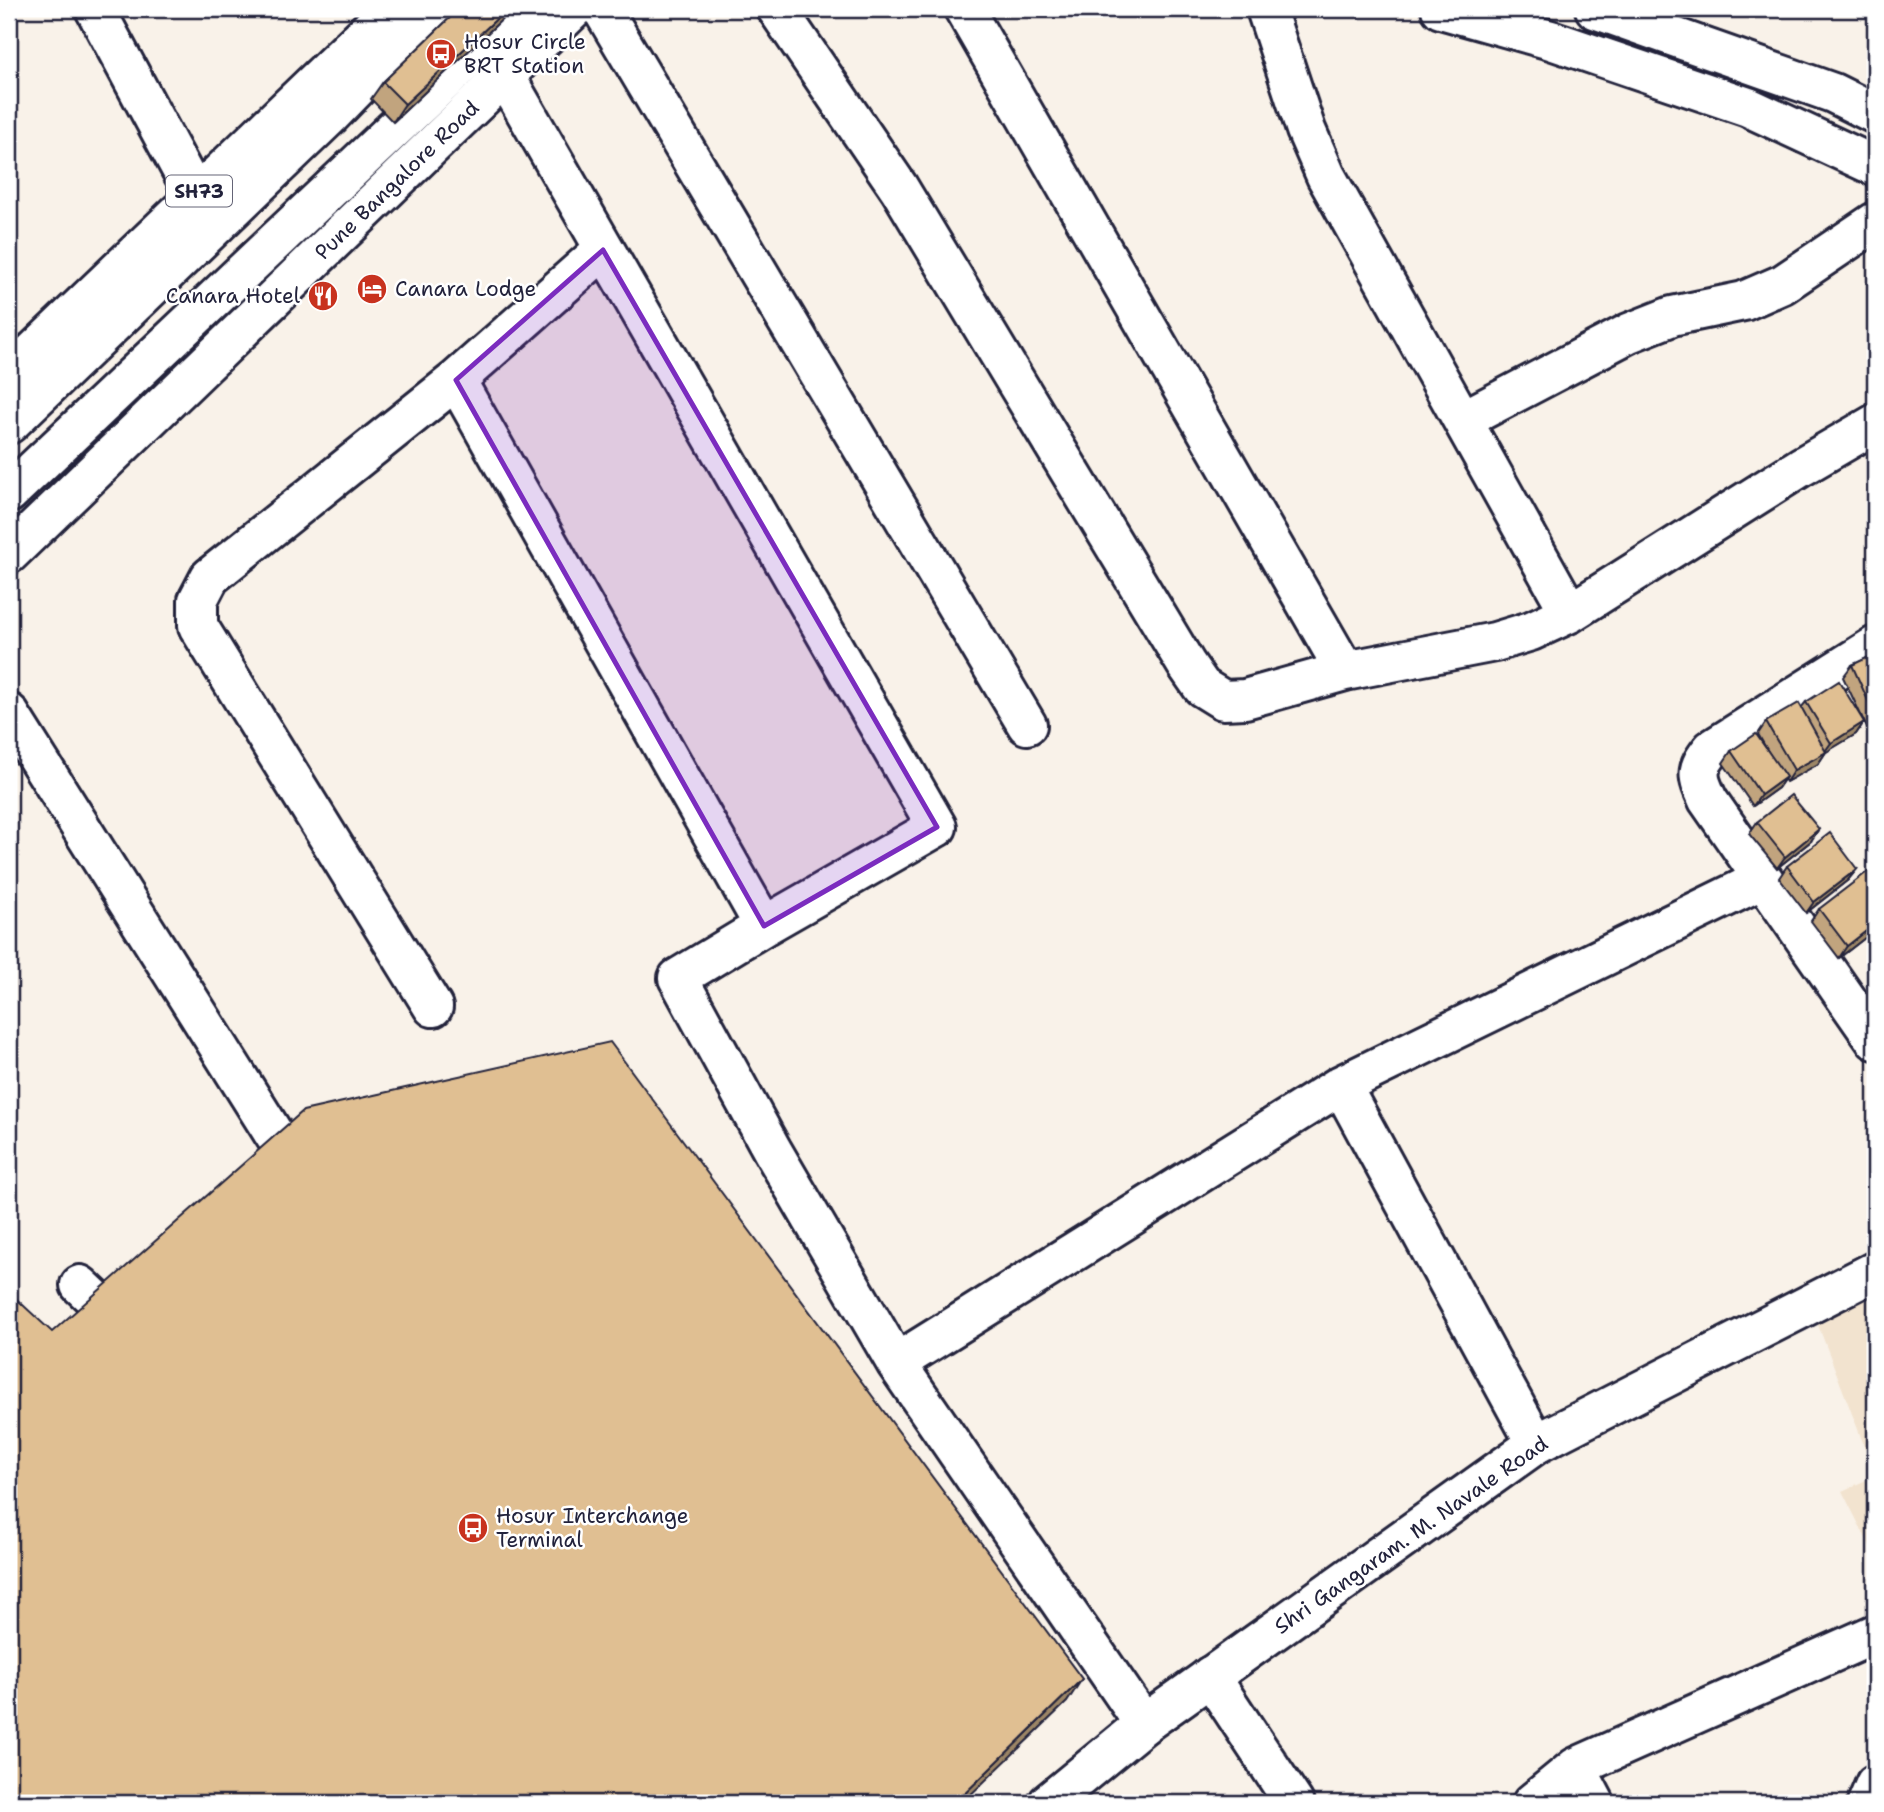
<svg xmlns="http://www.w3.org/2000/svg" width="1884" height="1812" viewBox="0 0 1884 1812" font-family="'Shantell Sans',sans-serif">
	<rect width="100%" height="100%" fill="#f9f2e9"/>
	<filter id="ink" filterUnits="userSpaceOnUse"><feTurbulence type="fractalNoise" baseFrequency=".0143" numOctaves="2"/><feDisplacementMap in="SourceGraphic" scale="14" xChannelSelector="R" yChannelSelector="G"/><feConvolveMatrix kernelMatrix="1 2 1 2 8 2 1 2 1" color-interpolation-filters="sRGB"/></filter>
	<g filter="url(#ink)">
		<!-- built -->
		<path fill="#f2e3cf" d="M1875 1293V1474L1815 1317Z
			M1875 1476V1556L1842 1491Z"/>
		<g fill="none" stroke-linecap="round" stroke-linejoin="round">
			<!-- minor casing -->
			<g stroke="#22223b" stroke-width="44">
				<path id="minor" d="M95 9 195 195
					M602 9 1027 725
					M777 9 899 188 1186 664 1202 687 1223 700 1245 699 1345 671 1495 642 1531 631 1570 613 1801 467 1875 424
					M964 9 1345 671
					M1266 9 1306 130 1326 176 1570 613
					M505 76 937 827 764 926
					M603 250 456 380 764 926 678 978 772 1150 896 1363 1144 1724
					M1463 420 1629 333 1672 316 1744 301 1783 284 1875 222
					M9 424 330 116 434 9
					M9 493 521 9
					M1875 646 1712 749C1695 770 1697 776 1708 800L1875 1040
					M9 713 302 1179
					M433 1007 198 626V600L210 577 456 380
					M1341 1085 1536 1444
					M80 1285 131 1333
					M896 1363 1341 1085 1763 879
					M1210 1676 1294 1803
					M1576 1767 1875 1634
					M1532 1803 1576 1767 1595 1803
					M1867 1803 1875 1784"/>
			</g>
			<!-- major casing -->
			<g stroke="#22223b" stroke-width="44">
				<path id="major" d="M1441 9 1551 40 1748 107 1875 166
					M1595 9 1833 93 1875 114
					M9 375 391 9
					M9 554 574 9
					M1048 1803 1144 1724 1536 1444 1875 1271"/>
			</g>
			<!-- minor -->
			<use href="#minor" stroke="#fff" stroke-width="38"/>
			<!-- major -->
			<use href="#major" stroke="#fff" stroke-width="38"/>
		</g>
		<!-- wall -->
		<path fill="#c1a47e" stroke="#22223b" stroke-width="2" d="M459 9H513L393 122 371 99 383 82Z
			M1875 654V726L1868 730 1843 677 1852 665Z
			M1806 702 1864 722 1856 734 1826 752 1818 764 1786 782 1784 779 1778 788 1753 806 1723 763 1731 751 1770 755 1758 734 1766 722 1801 708Z
			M1757 822 1811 841 1777 868 1749 834Z
			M1787 866 1857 869 1848 880 1806 913 1779 878Z
			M1819 909 1875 930 1839 958 1811 921Z
			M1875 1368V1392L1869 1377Z
			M1875 1496V1509L1872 1501Z"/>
		<!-- shaded-wall -->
		<path fill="#9d8666" stroke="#22223b" stroke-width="2" d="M507 9H513L393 122 405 104Z
			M1875 719V726L1868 730Z
			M1864 722 1856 734 1823 754 1831 743Z
			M1826 752 1818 764 1786 782 1794 770Z
			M1786 777 1778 788 1753 806 1761 795Z
			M1819 829 1811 841 1777 868 1785 857Z
			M1857 869 1848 880 1806 913 1814 902Z
			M1875 924V930L1839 958 1847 946Z
			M1082 1679 1067 1702 962 1803H955Z"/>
		<!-- building -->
		<path fill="#e0bf92" stroke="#22223b" stroke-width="2" d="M459 9H507L405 104 383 82Z
			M1875 654V716L1852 665Z
			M1839 681 1864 722 1831 743 1806 702Z
			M1799 703 1826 752 1794 770 1766 722Z
			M1756 734 1786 777 1761 795 1731 751Z
			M1791 795 1819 829 1785 857 1757 822Z
			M1830 833 1857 869 1814 902 1787 866Z
			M1875 866V924L1847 946 1819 909Z
			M610 1042 1082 1679 955 1803H9V1292L52 1332 303 1111Z"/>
	</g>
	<!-- marked area -->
	<path fill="#7b2cbf" fill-opacity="0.2" stroke="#7b2cbf" stroke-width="5" stroke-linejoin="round" d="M603 250 937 827 764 926 456 380Z"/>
	<!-- icons -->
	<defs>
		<g id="bus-disc" transform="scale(1.575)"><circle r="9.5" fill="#c8321e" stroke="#fff"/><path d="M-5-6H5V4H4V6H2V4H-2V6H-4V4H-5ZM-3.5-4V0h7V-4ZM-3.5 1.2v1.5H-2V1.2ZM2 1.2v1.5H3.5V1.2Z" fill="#fff"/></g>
		<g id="hotel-disc" transform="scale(1.575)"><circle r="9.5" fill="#c8321e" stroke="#fff"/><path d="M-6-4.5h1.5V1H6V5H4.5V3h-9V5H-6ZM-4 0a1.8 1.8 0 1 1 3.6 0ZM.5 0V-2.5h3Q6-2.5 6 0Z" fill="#fff"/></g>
		<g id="restaurant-disc" transform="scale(1.575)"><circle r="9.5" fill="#c8321e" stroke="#fff"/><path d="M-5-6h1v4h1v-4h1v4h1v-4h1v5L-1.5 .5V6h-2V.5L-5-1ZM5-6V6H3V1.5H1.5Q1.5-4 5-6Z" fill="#fff"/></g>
	</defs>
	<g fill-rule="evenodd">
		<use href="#bus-disc" x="441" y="54"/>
		<use href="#hotel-disc" x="372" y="289"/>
		<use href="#restaurant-disc" x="323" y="296"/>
		<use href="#bus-disc" x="473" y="1528"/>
	</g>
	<g text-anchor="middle" stroke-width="5" stroke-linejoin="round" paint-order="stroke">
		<!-- shield labels -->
		<rect fill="#fff" stroke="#646476" stroke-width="2" x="166" y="175.5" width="66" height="31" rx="5"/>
		<g font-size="19" font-weight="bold" fill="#22223b">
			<text x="199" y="198">SH73</text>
		</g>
		<!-- poi labels -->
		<g font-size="21" fill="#22223b" stroke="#fff" text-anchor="start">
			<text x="464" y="49">Hosur Circle<tspan x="464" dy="24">BRT Station</tspan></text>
			<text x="395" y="296">Canara Lodge</text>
			<text x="300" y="303" text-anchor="end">Canara Hotel</text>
			<text x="496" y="1523">Hosur Interchange<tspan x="496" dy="24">Terminal</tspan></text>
		</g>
		<!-- street labels -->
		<g font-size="21" fill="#22223b" stroke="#fff">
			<text transform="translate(397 180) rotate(-44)" y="7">Pune Bangalore Road</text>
			<text transform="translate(1411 1535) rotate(-35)" y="7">Shri Gangaram. M. Navale Road</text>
		</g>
	</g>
	<!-- margin -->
	<rect width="1884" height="1812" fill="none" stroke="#fff" stroke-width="35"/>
	<rect x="18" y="18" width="1849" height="1777" fill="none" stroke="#22223b" stroke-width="2.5" filter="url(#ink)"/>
</svg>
